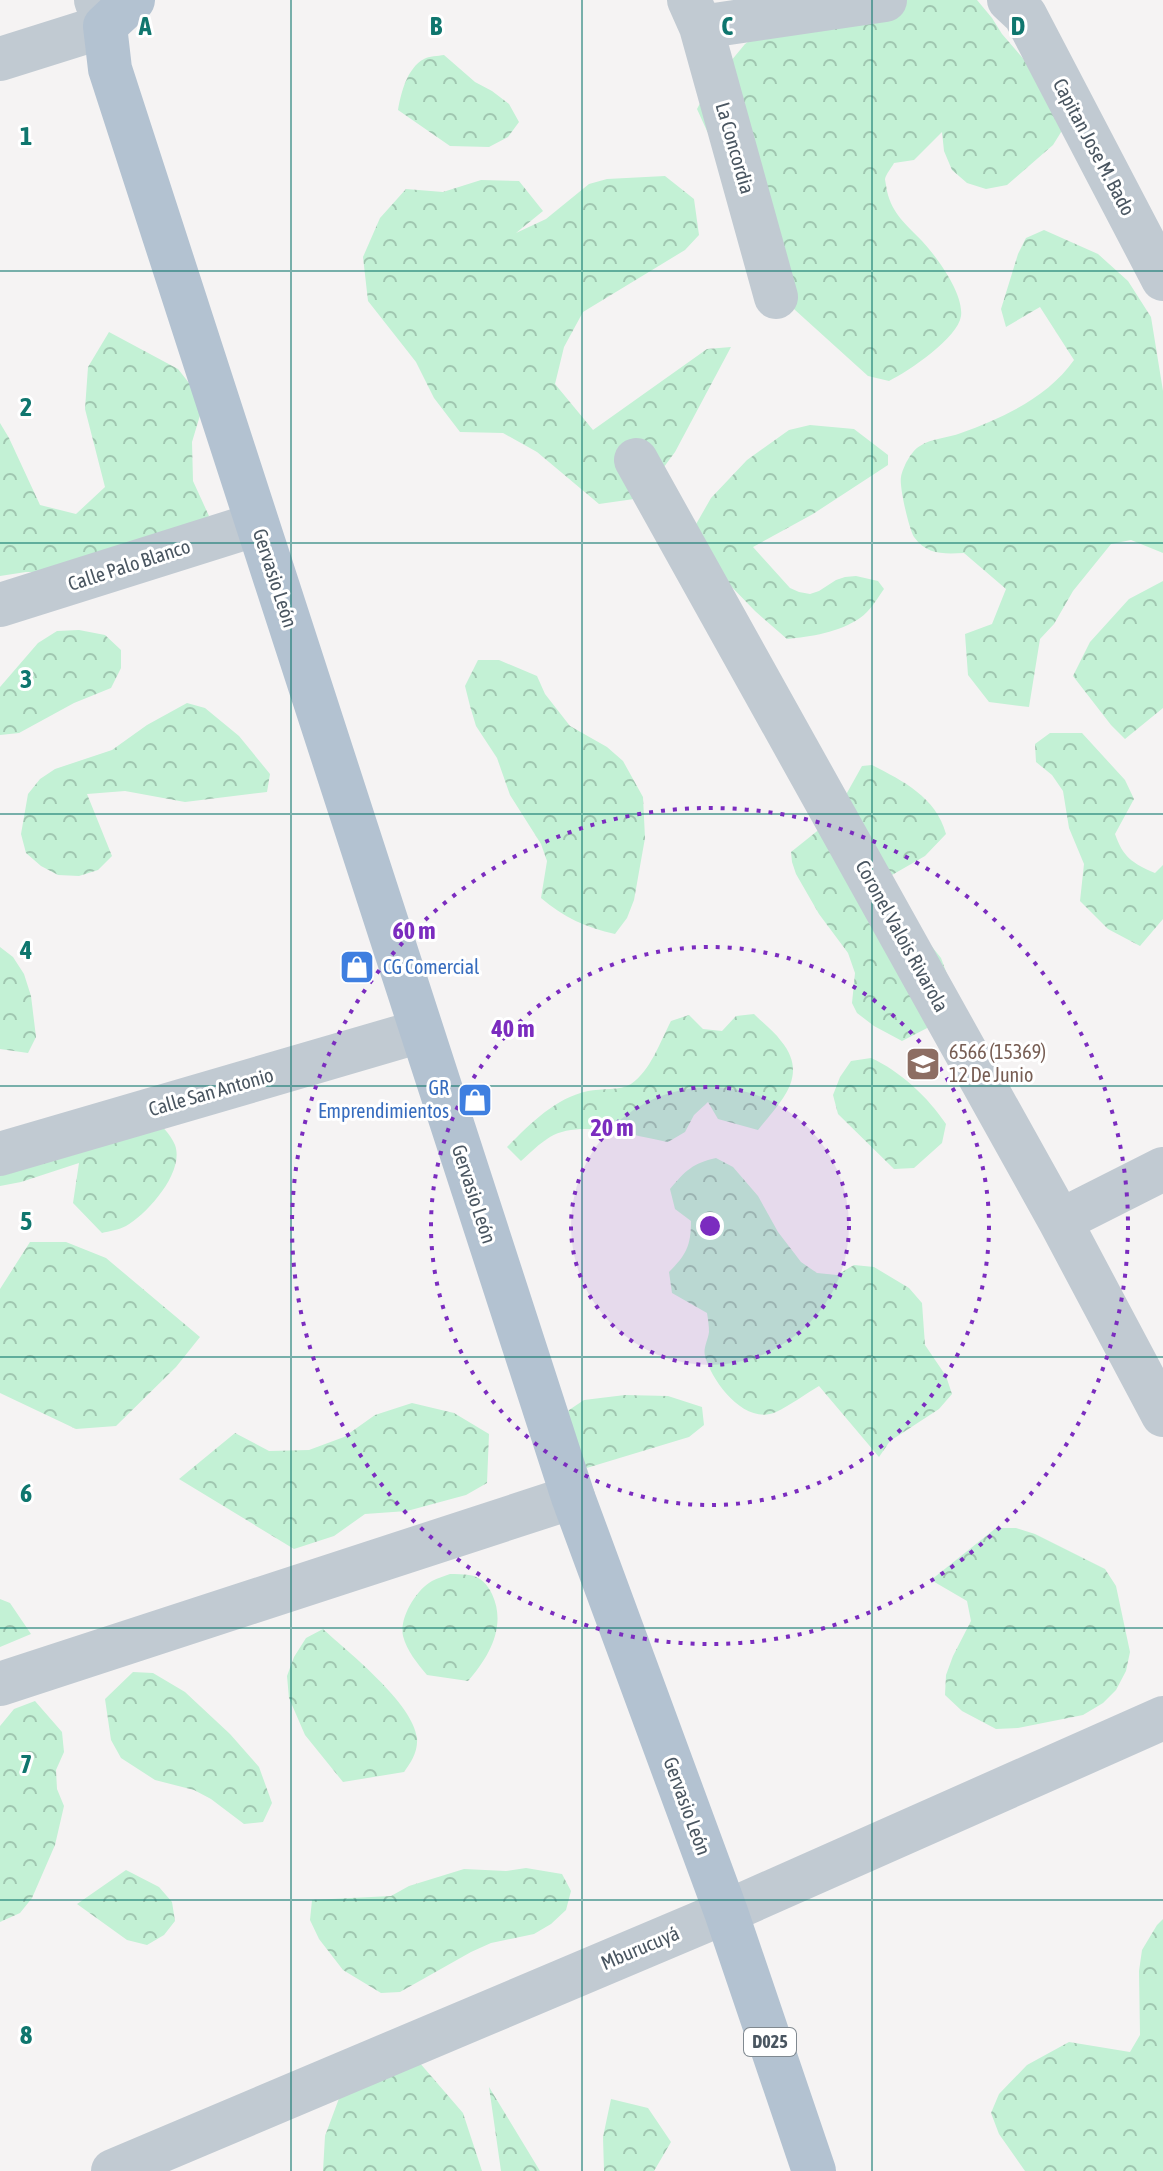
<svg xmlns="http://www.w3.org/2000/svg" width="1163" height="2171" viewBox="0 0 1163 2171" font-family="'Asap Condensed',sans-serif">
	<defs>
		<pattern id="forest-crowns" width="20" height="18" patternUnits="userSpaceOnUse" patternTransform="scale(2)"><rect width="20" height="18" fill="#c3f1d5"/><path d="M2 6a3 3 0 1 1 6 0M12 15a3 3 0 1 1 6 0" fill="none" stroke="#a0c6b0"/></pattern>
	</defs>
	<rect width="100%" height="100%" fill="#f5f3f3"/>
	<!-- forest -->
	<path fill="url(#forest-crowns)" d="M809 0H977L992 18 1002 34 1053 93 1063 129 1053 145 1007 185 986 189 967 183 952 170 944 151 942 132 914 160 894 163C892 167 886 174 885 179 885 180 887 190 887 191 892 214 907 225 922 241 937 257 964 294 961 316 958 338 909 371 889 381L868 376 784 300 720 147 707 131 697 109 707 90 745 44Z
		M444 55 475 82 492 91 509 104 519 122 508 137 489 147 450 146 398 110C401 93 407 68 424 59 429 56 438 56 444 55Z
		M665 176 694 199 699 235 685 250 583 312 564 347 555 384 593 430 707 349 731 347 675 452 641 498 599 504 537 452 503 433 460 432 434 398 416 362 368 301 363 257 380 218 406 189 443 192 481 180 519 181 543 211 516 233 546 219 589 184 607 179Z
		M1044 230 1098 254 1128 281 1151 317 1163 391V553L1131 540 1111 544 1073 591 1054 624 1040 639 1029 707 989 702 968 675 965 634 992 624 1006 589 964 553C944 554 927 555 914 537 909 529 899 486 901 477 903 467 911 451 920 446 932 438 948 438 961 433 1003 418 1048 397 1074 360L1040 307 1006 327 1001 309 1018 254 1026 238Z
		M109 332 178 369 204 402 192 442 193 481 209 516 113 572H26L0 576V423L9 438 40 505 76 514 105 487 85 409 88 367Z
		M810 425 854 429 888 455V465L813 514 753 547 790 588 799 592 810 594 819 591 836 580 845 577 856 576 878 581 884 589C877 599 870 611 860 618 840 632 810 637 787 639L755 611 696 550 691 533 711 498 747 460 789 430Z
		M1163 581V708L1125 739 1111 725 1073 676 1090 642 1129 599Z
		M79 630 105 635 121 650V668L111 688 74 703 19 733 0 735V687L38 643 57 631Z
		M478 660H499L537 676 545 694 570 726 607 747 623 761 643 797 645 838 634 900 627 918 615 934C587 928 563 917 541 898L547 861 541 844 510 795 497 758 476 726 470 706 465 686Z
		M187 703 205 708 239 736 270 774 267 792 185 802 125 791 87 794 112 856 98 870 79 876 58 875 41 866 26 853 21 834 28 794 40 779 55 769 112 750 147 725Z
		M1050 733H1082L1125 780 1134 799 1115 834C1123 857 1132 863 1155 873L1163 865V919L1140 946 1108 929 1080 901 1084 864 1069 828 1063 791 1052 775 1036 762 1035 744Z
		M872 765C903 781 936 797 946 834L925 856 892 875 843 800 862 766Z
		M821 828 925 938 941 958 948 977 933 1025 902 1041 874 1026 857 1013 852 1003 855 973 848 953 819 914 796 874 792 862 791 852Z
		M0 947 13 957 24 974 31 996 36 1037 28 1053 0 1049Z
		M754 1014C763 1023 774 1031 781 1041 810 1076 780 1102 758 1130L718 1119 708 1102 694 1115 685 1132 668 1142C636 1136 579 1119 550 1137 540 1143 530 1153 521 1161L507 1147C530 1124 555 1098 588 1091 601 1088 620 1091 631 1084 651 1070 660 1042 671 1021L689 1015 703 1029 722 1031 736 1016Z
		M871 1058C900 1071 928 1097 946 1124L942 1143 914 1168 894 1169 838 1114 833 1095 840 1077 851 1061Z
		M151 1117C161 1125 170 1133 175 1145 185 1172 147 1214 126 1226 119 1230 109 1231 102 1233L73 1203 79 1163 21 1182 0 1186V1156Z
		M716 1158 733 1167 758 1196 778 1232 801 1262 817 1273 837 1275 854 1265 874 1267 909 1288 922 1303 925 1345 946 1376 952 1394 939 1409 890 1441 879 1457 819 1386C805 1394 791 1405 776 1412 745 1426 712 1382 705 1356 703 1348 708 1340 709 1332 709 1326 708 1319 707 1313L672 1293 669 1272C686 1255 691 1246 691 1221L675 1209 670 1189C685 1171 693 1163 716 1158Z
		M30 1242H66L106 1258 200 1337 176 1367 116 1426 76 1429 0 1393V1289Z
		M625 1395 668 1396 702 1407 704 1425 689 1437 580 1470 552 1445 569 1410 584 1400Z
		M412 1403 454 1413 489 1434 487 1483 466 1495 407 1511 365 1514 334 1536 294 1549 179 1479 235 1433 269 1451 309 1450 344 1437 375 1415Z
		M996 1528H1016L1035 1534 1105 1569 1116 1586 1130 1652 1126 1671 1116 1690 1103 1703 1083 1715 1018 1728 996 1729 962 1711 945 1695 946 1675 953 1656 971 1621 967 1601 931 1580Z
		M450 1574C456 1574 463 1574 469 1575 480 1576 488 1585 492 1594 507 1626 489 1657 468 1681L427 1675C417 1663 407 1651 403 1636 399 1618 416 1590 432 1581 437 1578 445 1576 450 1574Z
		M0 1599 10 1603 31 1634 0 1647Z
		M323 1629C349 1653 413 1703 417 1738 418 1752 411 1762 404 1772L343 1782 305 1735 289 1698 287 1676 294 1657 306 1638Z
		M133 1672 153 1673 185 1692 230 1734 259 1767 272 1803 263 1822 244 1824 211 1799 194 1790 155 1780 121 1758 111 1740 105 1699Z
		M35 1701 62 1732 64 1752 56 1770 57 1789 64 1806 55 1845 32 1898 20 1913 0 1922V1726L14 1709Z
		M526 1868 562 1874 571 1891 566 1910 551 1924 534 1934 491 1943 471 1952 400 1992 381 1993 343 1970 319 1939 310 1920 312 1900 391 1896 409 1886 464 1869 506 1871Z
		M126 1870 159 1887 172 1902 175 1921 164 1935 147 1945 127 1940 77 1904Z
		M1163 1919V2171H1025L999 2134 991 2113 999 2094 1027 2065 1069 2042 1130 2052 1140 2035 1139 1971 1142 1950 1157 1925Z
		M406 2047 463 2113 482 2171H323L325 2136 341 2093Z
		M489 2087 540 2171H501Z
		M611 2099 648 2108 671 2142 654 2171H604L603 2137Z"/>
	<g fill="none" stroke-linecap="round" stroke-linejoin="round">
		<!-- minor -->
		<path stroke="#c1cad2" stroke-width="44" d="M689 0 701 27 776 297
			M1009 0 1025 15 1163 279
			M701 27 885 0
			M0 59 105 26 96 0
			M636 460 1060 1221 1163 1415
			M0 605 257 524
			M0 1154 421 1031
			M1060 1221 1163 1169
			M0 1684 573 1497
			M113 2171 726 1912 1163 1718"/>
		<!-- primary -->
		<path stroke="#b3c2d1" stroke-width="44" d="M133 0 105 26 110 69 573 1497 726 1912 814 2171"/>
	</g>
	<!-- grid -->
	<path fill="none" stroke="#0f766e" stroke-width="2" stroke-opacity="0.55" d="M291 0V2171M582 0V2171M872 0V2171M0 271H1163M0 543H1163M0 814H1163M0 1086H1163M0 1357H1163M0 1628H1163M0 1900H1163"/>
	<!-- distance rings -->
	<circle cx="710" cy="1226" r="139" fill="#7b2cbf" fill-opacity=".12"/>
	<g fill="none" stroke="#7b2cbf" stroke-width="4" stroke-dasharray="4 8">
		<circle cx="710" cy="1226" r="139"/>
		<circle cx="710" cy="1226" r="279"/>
		<circle cx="710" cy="1226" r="418"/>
	</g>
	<!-- icons -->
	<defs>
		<g id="shop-square" transform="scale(1.8)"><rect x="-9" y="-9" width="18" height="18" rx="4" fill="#3f7fe0" stroke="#fff"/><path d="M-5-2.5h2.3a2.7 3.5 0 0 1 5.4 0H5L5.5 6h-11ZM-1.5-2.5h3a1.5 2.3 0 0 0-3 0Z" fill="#fff"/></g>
		<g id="school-square" transform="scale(1.8)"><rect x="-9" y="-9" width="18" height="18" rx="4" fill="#8d6e63" stroke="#fff"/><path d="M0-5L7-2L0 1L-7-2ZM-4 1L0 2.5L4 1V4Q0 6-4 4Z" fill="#fff"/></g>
	</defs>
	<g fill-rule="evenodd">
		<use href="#shop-square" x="357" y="967"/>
		<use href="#school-square" x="923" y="1064"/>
		<use href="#shop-square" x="475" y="1100"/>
	</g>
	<g text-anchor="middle" stroke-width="6" stroke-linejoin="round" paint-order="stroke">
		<!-- shield labels -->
		<rect fill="#fff" stroke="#808990" stroke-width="2" x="744" y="2028" width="52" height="28" rx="6"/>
		<g font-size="18" font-weight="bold" fill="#4a5661">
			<text x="770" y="2048">D025</text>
		</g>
		<!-- street labels -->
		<g font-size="20" fill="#4a5661" stroke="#fff">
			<text transform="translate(1094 147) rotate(62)" y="7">Capitan Jose M. Bado</text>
			<text transform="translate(735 148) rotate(74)" y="7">La Concordia</text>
			<text transform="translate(129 565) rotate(-18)" y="7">Calle Palo Blanco</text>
			<text transform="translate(275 578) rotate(72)" y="7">Gervasio León</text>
			<text transform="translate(902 936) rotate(61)" y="7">Coronel Valois Rivarola</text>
			<text transform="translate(211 1092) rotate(-16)" y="7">Calle San Antonio</text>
			<text transform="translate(474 1194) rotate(72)" y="7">Gervasio León</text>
			<text transform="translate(687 1806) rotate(70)" y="7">Gervasio León</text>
			<text transform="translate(640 1948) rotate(-23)" y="7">Mburucuyá</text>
		</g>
		<!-- shop labels -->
		<g font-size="20" fill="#366cbe" stroke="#fff" text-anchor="start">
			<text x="383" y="974">CG Comercial</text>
			<text x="449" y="1095" text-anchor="end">GR<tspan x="449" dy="23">Emprendimientos</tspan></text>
		</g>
		<!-- education labels -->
		<g font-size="20" fill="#785e54" stroke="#fff" text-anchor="start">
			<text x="949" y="1059">6566 (15369)<tspan x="949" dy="23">12 De Junio</tspan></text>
		</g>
	</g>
	<g font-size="26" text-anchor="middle" font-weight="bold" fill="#0f766e" stroke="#fff" stroke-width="6" stroke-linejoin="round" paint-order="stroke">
		<text x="145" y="35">A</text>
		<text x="436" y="35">B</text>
		<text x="727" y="35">C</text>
		<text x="1018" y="35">D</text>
		<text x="26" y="145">1</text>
		<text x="26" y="416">2</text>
		<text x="26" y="688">3</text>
		<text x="26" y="959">4</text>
		<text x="26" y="1230">5</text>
		<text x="26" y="1502">6</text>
		<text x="26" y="1773">7</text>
		<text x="26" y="2044">8</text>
	</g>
	<circle cx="710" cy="1226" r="12" fill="#7b2cbf" stroke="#fff" stroke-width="4"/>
	<g font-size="24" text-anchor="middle" font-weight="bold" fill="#7b2cbf" stroke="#fff" stroke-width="6" stroke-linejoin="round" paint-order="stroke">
		<text x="414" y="939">60 m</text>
		<text x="513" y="1037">40 m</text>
		<text x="612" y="1136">20 m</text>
	</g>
</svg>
